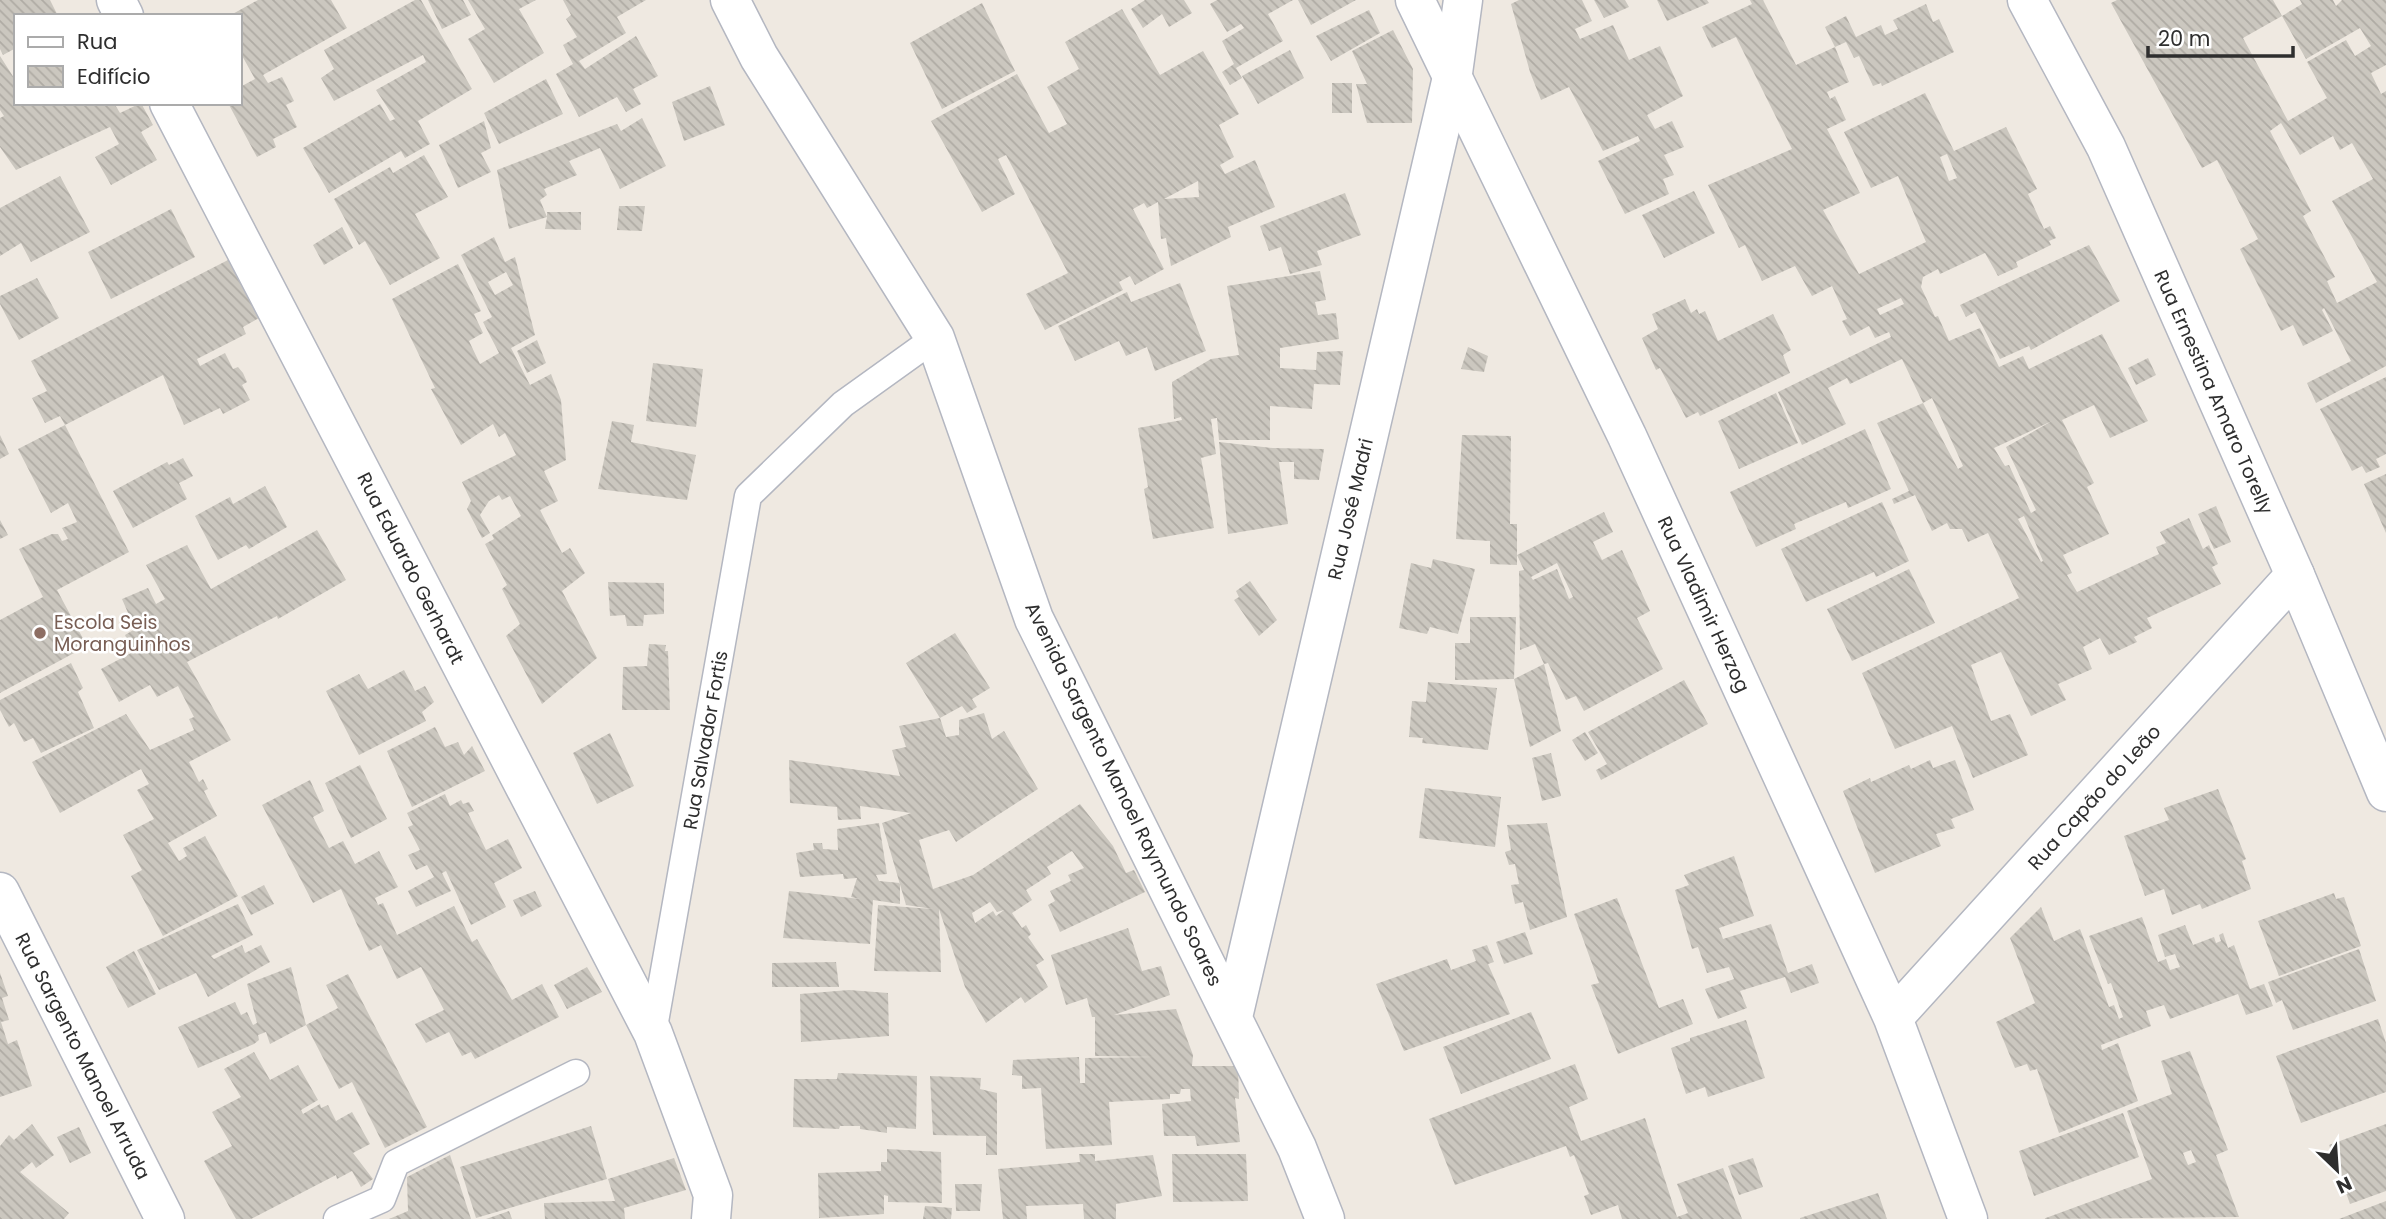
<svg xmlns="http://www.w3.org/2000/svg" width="2386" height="1219" viewBox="0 0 2386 1219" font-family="Poppins,sans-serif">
	<defs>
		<pattern id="building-back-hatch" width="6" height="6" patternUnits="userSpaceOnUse" patternTransform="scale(1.75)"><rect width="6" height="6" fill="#cbc7bf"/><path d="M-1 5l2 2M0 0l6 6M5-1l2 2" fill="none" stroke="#afaba4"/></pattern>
	</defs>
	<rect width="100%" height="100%" fill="#efe9e1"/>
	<!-- building -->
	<path fill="url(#building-back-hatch)" fill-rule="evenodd" d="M0 0H50L58 16H16V48L3 55 0 49Z
		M258 0H331L347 28 263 75 268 83 282 77 294 101 286 105 297 127 273 139 276 147 257 157 228 103H240V87L255 79 240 52V16H229Z
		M415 0H421L472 89 418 121 430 144 405 158 401 151 329 193 303 148 380 104 390 121 395 119 376 90 426 62 423 55 334 101 321 78 334 69 324 50Z
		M428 0H463L471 15 442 29Z
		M468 0H536L519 9 544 53 494 83 468 39 485 29Z
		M563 0H646L617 17 626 33 579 61 585 69 636 36 658 76 633 89 641 104 626 112 617 97 579 117 556 74 573 64 563 45 577 37 566 19 571 15Z
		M1145 0H1184L1192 13 1169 27 1162 14 1143 28 1131 9Z
		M1217 0H1293L1268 14 1283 41 1236 68 1242 78 1230 85 1222 72 1234 64 1222 41 1244 28 1241 24 1227 32 1210 4Z
		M1298 0H1356L1311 25Z
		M1519 0H1582L1592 21 1575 29 1580 39 1613 25 1629 60 1660 46 1683 96 1647 115 1655 129 1672 121 1684 147 1664 155 1674 175 1663 179 1669 194 1625 214 1598 161 1640 141 1638 136 1603 151 1569 87 1541 100 1530 72 1511 4Z
		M1594 0H1625L1629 7 1604 18Z
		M1657 0H1707L1709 3 1667 21Z
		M1750 0H1763L1796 65 1835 47 1825 27 1846 16 1856 37 1881 25 1885 35 1898 29 1893 20 1926 4 1933 22 1939 19 1954 52 1882 86 1881 83 1873 86 1859 56 1854 58 1846 42 1835 47 1849 82 1827 92 1830 99 1835 96 1846 120 1827 129 1860 193 1823 210 1859 274 1926 242 1898 176 1871 188 1844 132 1925 93 1954 151 2006 127 2037 189 2028 194 2044 229 2050 226 2056 238 2049 241 2051 245 2016 262 2018 267 1998 276 1985 253 1940 274 1938 269 1923 277 1921 287 1935 317 1938 316 1949 341 1980 328 1999 367 2023 356 2029 369 2102 334 2148 421 2110 438 2094 405 2062 420 2094 483 2087 487 2109 534 2063 555 2072 573 2067 575 2077 592 2159 554 2156 547 2166 543 2160 532 2189 518 2203 549 2209 545 2218 564 2212 567 2221 584 2147 618 2152 628 2134 637 2137 642 2109 655 2100 638 2083 647 2092 669 2058 684 2066 700 2031 716 2001 652 1971 665 1991 721 2010 714 2028 755 1973 778 1952 726 1895 749 1862 673 2019 598 1988 533 1968 542 1962 529H1950L1947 523 1932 531 1915 495 1894 504 1892 499 1909 491 1877 423 1923 403 1958 469 1963 466 1932 398 1923 403 1902 359 1850 384 1847 378 1828 388 1846 424 1802 445 1778 392 1891 337 1889 332 1875 338 1869 326 1850 336 1842 321 1847 319 1832 286 1812 296 1795 266 1762 281 1745 245 1739 248 1708 185 1792 149 1736 37 1712 48 1702 27 1752 4ZM1947 154 1957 178 1949 181 1940 157ZM1901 298 1904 304 1880 315 1877 309ZM2052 421 2006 447 2036 510 2031 513 2009 465 2005 466 1994 448ZM2024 516 2043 561 2041 562 2018 519Z
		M2117 0H2273L2282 16 2243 38 2288 121 2327 98 2307 62 2346 40 2355 56 2371 46 2360 28 2306 59 2282 16 2302 4 2300 0H2333L2336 6 2342 0H2386V65L2371 73 2381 94 2386 91V366L2316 403 2307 383 2351 361 2324 308 2322 310 2333 331 2303 346 2293 325 2281 331 2240 249 2258 239 2217 160 2202 168 2111 3ZM2281 123 2300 155 2333 136 2340 150 2352 143 2373 179 2332 201 2377 282 2337 303 2327 281 2335 277 2303 216 2311 211 2270 131Z
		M982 3 1015 71 942 109 910 43Z
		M1122 9 1160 75 1203 51 1239 114 1219 125 1234 157 1220 165 1225 174 1255 160 1275 207 1228 227 1231 237 1171 266 1166 238 1161 239 1158 202 1147 208 1144 203 1133 209 1164 269 1135 285 1130 276 1119 282 1123 290 1045 330 1026 294 1068 273 1006 155 998 159 1015 194 982 212 931 121 1017 74 1049 133 1067 124 1047 87 1079 69 1065 42ZM1198 181 1199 197 1164 199Z
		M1369 10 1380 33 1331 61 1316 36Z
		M1393 30 1413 69 1412 123H1367L1356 84H1367L1352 51Z
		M1290 50 1304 78 1258 104 1242 76Z
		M0 56 16 81V103H114L120 113 141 103 153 125 141 132 157 160 111 185 95 157 119 144 110 127 16 170 0 147V118L4 116 0 110Z
		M546 79 563 114 499 144 484 113Z
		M1332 83H1352V113H1332Z
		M710 86 725 125 684 141 672 102Z
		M642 118 666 166 620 189 600 148 569 161 577 175 544 189 547 195 540 200 547 217V212H581V230L545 229 547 217 509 229 497 170 617 124 621 131Z
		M484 121 491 148 481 153 491 172 458 188 439 145Z
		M424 155 448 197 415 214 440 258 390 285 365 241 359 245 334 199 390 167 393 173Z
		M60 176 90 232 31 262 21 243 0 256V208Z
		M1694 191 1715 233 1664 258 1642 215Z
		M1345 193 1361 235 1317 251 1322 265 1290 274 1281 247 1269 251 1260 226Z
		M619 206H645L642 231 617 230Z
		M171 209 195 257 111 299 88 252Z
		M342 227 353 248 324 265 313 245Z
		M494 237 505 262 515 257 535 335 511 348 530 385 551 374 561 400 566 460 544 471 558 501 540 510 562 553 570 548 585 573 562 591 597 658 542 704 506 636 520 624 502 589 507 585 485 544 494 539 492 535 521 516 510 496 502 500 499 495 489 501 480 515 490 533 482 538 467 509 471 501 462 482 516 455 505 433 499 437 493 424 461 445 431 389 435 388 392 299 458 264 481 311 474 314 483 333 469 341 480 364 499 353 483 322 492 317 461 255ZM506 272 513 285 495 295 488 282Z
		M2089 245 2120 301 2031 350 2029 346 2000 359 1975 312 1966 317 1960 305Z
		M228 260 259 318 243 327 246 334 197 359 200 366 225 353 233 369 238 367 243 373 247 382 242 385 250 400 223 414 220 408 184 425 163 375 65 425 129 552 57 590 87 646 0 693V620L43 597 19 549 52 534H58L62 541 68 539 62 528 77 522 68 503 51 513 18 449 65 425 60 416 45 423 32 398 47 391 31 361Z
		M1320 271 1326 300 1315 302 1318 315 1336 313 1339 339 1280 348V368L1316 370 1317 352 1343 351 1340 385 1314 384 1312 409 1270 406V440H1219L1217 418 1211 419 1216 454 1201 458 1214 528 1153 539 1144 489 1148 487 1138 428 1182 420 1181 417 1174 419 1172 382 1211 359 1239 355 1227 286Z
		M37 278 59 318 19 340 0 304V296Z
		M1180 283 1206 351 1155 371 1147 347 1126 356 1119 341 1075 361 1058 326 1127 292 1131 302Z
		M1685 299 1691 313 1697 309 1699 314 1705 311 1718 341 1773 314 1791 350 1783 355 1790 373 1700 416 1698 412 1686 418 1660 368 1656 370 1642 338 1658 329 1652 314Z
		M537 340 546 363 527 373 517 351Z
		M1468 347 1488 356 1484 372 1461 369Z
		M2148 358 2156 375 2136 385 2128 368Z
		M653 363 703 369 696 427 646 421Z
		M2386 377V454L2376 459 2380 467 2366 473 2362 466 2352 471 2320 409Z
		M1776 393 1798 443 1739 469 1718 421Z
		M612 421 634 425 631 442 696 455 687 500 598 489Z
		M1865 429 1891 489 1848 508 1846 502 1794 524 1796 529 1756 547 1730 492Z
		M0 435 9 454 0 459Z
		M1462 435 1511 436 1510 524H1517V555L1604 512 1613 532 1593 542 1602 560 1622 550 1650 611 1637 618 1663 669 1584 711 1576 696 1566 700 1548 663 1544 664 1561 731 1530 747 1514 679 1544 664 1535 644 1520 650 1519 571 1524 570 1517 555V565L1490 564V541L1456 539ZM1557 563 1573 597 1569 599 1557 569 1533 580 1531 577Z
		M1219 442 1273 448 1324 449 1319 480 1294 479V462H1279L1288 524 1228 534Z
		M183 458 193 476 179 483 187 499 133 528 113 491 167 462 169 465Z
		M2386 474V533L2364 484Z
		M265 486 287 527 249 549 246 545 218 560 195 516 230 497 233 504Z
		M1882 502 1909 561 1876 577 1874 572 1806 602 1781 549Z
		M2216 506 2231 542 2214 549 2198 514Z
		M0 520 8 535 0 539Z
		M317 530 346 580 278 619 277 616 187 662 231 740 189 762 199 782 203 779 208 789 204 791 217 816 168 843 179 861 187 856 183 848 205 836 238 896 163 936 131 876 142 870 123 835 154 819 137 790 149 784 141 769 60 813 32 762 126 714 150 750 194 730 189 719 194 717 178 686 157 697 150 685 119 702 101 669 133 652 125 635 135 629 122 599 148 588 156 604 165 599 146 565 187 545 211 589Z
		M1433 559 1475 569 1458 634 1430 627 1427 634 1399 628 1411 563 1431 568Z
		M1909 569 1935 623 1852 661 1827 609Z
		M1250 581 1277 620 1259 636 1234 600 1239 597 1236 591Z
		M608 582 664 583V614L644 615 643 626H627L625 615 610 616Z
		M1470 617H1516L1514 679 1455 680V643H1470Z
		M955 633 990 688 972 699 977 707 967 713 962 706 940 718 946 737 959 735V720L984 713 992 739 1004 731 1038 789 956 842 949 830 919 840 933 889 973 875 1080 804 1113 846 1126 873 1134 870 1145 892 1060 932 1048 905 1055 901 1050 891 1071 881 1068 875 1084 868 1072 851 1047 867 1051 874 1026 890 1032 900 1012 913 1022 928 1026 925 1031 934 1028 937 1044 960 1036 965 1048 987 1025 1003 1021 997 986 1023 965 987 939 909 941 972 874 971 878 905 933 909 906 905 882 823 911 813 860 806 861 819 838 820 837 807 790 803 789 760 900 776 892 750 906 747 899 726 940 718 906 663ZM990 902 997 912 1004 910 996 916 993 911 975 923 972 913Z
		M649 644 666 645 665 651H668L670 710H622L623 667 647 666Z
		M71 663 83 688 78 692 94 728 41 753 33 738 24 742 14 723 9 727 0 710V700Z
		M404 670 415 691 425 686 434 702 422 712 426 721 359 755 326 691 359 674 368 689Z
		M1684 680 1708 724 1601 780 1596 770 1607 764 1588 732Z
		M1428 682 1497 688 1488 750 1422 743 1423 738 1409 737 1412 701 1426 702Z
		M435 727 445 747 458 742 464 755 472 746 485 771 412 807 387 751Z
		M1585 732 1598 753 1585 761 1572 740Z
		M610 733 634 786 597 804 573 753Z
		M1551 753 1561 796 1542 801 1532 758Z
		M1930 760 1933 768 1955 760 1974 810 1951 819 1955 828 1936 834 1941 846 1875 873 1843 791 1870 778 1871 782 1909 765 1911 769Z
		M360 765 387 819 351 838 325 783Z
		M310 780 324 811 313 817 329 848 343 841 355 864 379 851 398 887 375 898 378 905 383 903 397 935 454 906 472 942 477 939 512 1000 542 984 559 1017 475 1059 471 1052 462 1056 449 1032 426 1043 415 1024 444 1010 421 967 397 979 381 945 369 951 341 889 313 903 262 805Z
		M1425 788 1501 797 1495 847 1419 838Z
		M2218 789 2246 859 2242 861 2251 889 2202 909 2200 904 2172 915 2164 889 2145 896 2124 836 2169 820 2164 808Z
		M445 794 450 806 461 800 463 804 469 802 474 811 468 813 486 850 508 839 522 868 494 883 506 907 471 925 446 871 442 873 451 891 416 907 408 891 434 877 427 865 416 870 408 855 420 850 408 827 413 825 407 813Z
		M879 823 887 874 876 875 879 881 900 883V904L873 900 870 944 783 938 789 891 860 899 851 897 857 878 844 879 843 874 800 877 796 853 814 850 813 843H822L823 849 838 850 837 829Z
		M1547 823 1567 917 1530 930 1523 902 1515 904 1511 885 1519 884 1515 864 1509 865 1505 852 1511 850 1507 825Z
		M1734 856 1754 916 1719 928 1723 939 1771 924 1788 973 1812 964 1819 983 1791 993 1785 977 1740 991 1747 1008 1718 1019 1705 989 1734 979 1729 967 1707 973 1698 947 1692 949 1675 890 1689 885 1684 875Z
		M264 885 274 904 251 915 241 897Z
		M535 891 542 906 521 917 513 900Z
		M2334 893 2336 899 2344 897 2361 946 2279 976 2258 921Z
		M1617 898 1659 1008 1683 999 1693 1024 1618 1054 1591 985 1599 983 1574 914Z
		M238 904 253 935 211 956 214 959 242 945 245 953 261 945 270 962 208 997 196 973 159 990 137 950Z
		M2041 907 2054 941 2080 929 2109 1007 2114 1005 2119 1019 2123 1017 2111 983 2108 984 2089 936 2142 917 2158 962 2166 959 2170 970 2180 967 2175 954 2165 957 2158 935 2185 925 2193 945 2214 937 2216 943 2221 941 2219 935 2223 933 2228 948 2234 945 2250 989 2264 984 2273 1006 2246 1015 2238 994 2170 1019 2164 1005 2146 1011 2151 1026 2101 1045 2102 1050 2118 1043 2138 1101 2059 1133 2037 1069 2030 1071 2027 1064 2015 1068 1996 1022 2035 1003 2010 938Z
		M1128 928 1142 971 1161 966 1170 995 1114 1015 1176 1009 1193 1055 1192 1066H1238L1239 1099 1235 1098 1240 1142 1197 1146 1195 1136H1164L1162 1104 1191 1101 1190 1089H1181L1180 1094H1170V1099L1109 1102 1112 1145 1046 1149 1041 1088 1022 1089V1076L1012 1075 1013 1060 1079 1057 1080 1083H1085V1058L1155 1057 1095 1056V1017H1092L1087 998 1066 1005 1051 955Z
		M1525 932 1533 954 1504 964 1496 942Z
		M1487 945 1494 962 1488 964 1510 1014 1404 1051 1376 984 1447 959 1451 970 1476 961 1472 950Z
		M2359 949 2376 1001 2293 1030 2282 1000 2276 1003 2268 982Z
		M134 951 156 994 128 1008 106 967Z
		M836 962 839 987H772V963Z
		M291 967 306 1025 270 1044 266 1032 258 1035 259 1040 254 1044 198 1068 178 1027 235 1002 241 1015 247 1012 253 1025 257 1023 247 984Z
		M587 967 602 992 567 1009 554 985Z
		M0 973 8 996 2 998 9 1020 1 1022 8 1044 17 1040 32 1086 0 1097Z
		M348 974 427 1127 385 1148 352 1082 339 1089 306 1025 338 1008 326 985Z
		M849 990 888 993 889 1036 801 1042 800 994Z
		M1531 1012 1551 1059 1461 1094 1443 1047Z
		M2378 1019 2386 1043V1092L2301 1123 2276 1056Z
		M1746 1020 1765 1078 1708 1097 1705 1087 1686 1094 1671 1048 1690 1041V1038Z
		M2190 1051 2228 1150 2216 1155 2239 1217 2043 1219 2152 1179 2127 1111 2172 1094 2161 1061ZM2191 1150 2196 1162 2188 1165 2183 1153Z
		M254 1052 270 1080 298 1065 318 1100 301 1110 303 1114 320 1104 321 1108 328 1105 336 1121 352 1112 370 1144 353 1153 373 1179 361 1187 352 1171 337 1179 336 1175 251 1219H236L204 1161 232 1146 212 1112 241 1097 224 1069Z
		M1575 1064 1588 1099 1569 1107 1581 1141 1645 1118 1677 1217 1688 1213 1677 1184 1723 1168 1742 1219H1622L1618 1205 1591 1215 1584 1196 1589 1194 1574 1155 1570 1157 1566 1146 1455 1185 1429 1119Z
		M838 1073 917 1076 916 1129 887 1127V1133L860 1129V1126H840L839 1129 793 1127 794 1079H837Z
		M930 1076 981 1078 980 1089 997 1093V1155H986V1136L933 1135Z
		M2123 1113 2139 1157 2034 1196 2019 1151Z
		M32 1124 54 1155 36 1168 32 1162 20 1172 69 1213 64 1219H0V1146L9 1135 14 1140Z
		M2386 1124V1191L2350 1204 2329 1145Z
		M591 1126 607 1179 476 1218 460 1167Z
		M79 1127 91 1153 70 1163 57 1137Z
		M887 1149 941 1152 942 1203 888 1202V1196L884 1195V1214L819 1218 818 1173 881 1171V1162H887Z
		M1079 1154H1095V1161L1153 1155 1162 1196 1116 1204V1219H1084L1083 1204 1026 1206 1027 1219H1003L998 1169 1080 1162Z
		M1172 1154H1246L1248 1201 1173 1202Z
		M450 1155 471 1219H389L408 1211 407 1177Z
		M674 1158 686 1190 624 1208 625 1219H545L544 1203 615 1201 608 1179Z
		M1753 1158 1763 1187 1739 1195 1728 1166Z
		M955 1184H982L980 1211H956Z
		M1878 1193 1887 1219H1800V1218Z
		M2386 1201V1219H2339Z
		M925 1206 952 1208 951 1219H923Z
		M509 1211 512 1219H486Z"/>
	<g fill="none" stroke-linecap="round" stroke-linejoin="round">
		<!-- lane casing -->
		<g stroke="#b4b7c1" stroke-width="29">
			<path id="lane" d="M653 1033 748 496 843 404 935 338
				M337 1219 382 1199 396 1163 576 1073"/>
		</g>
		<!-- street casing -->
		<g stroke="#b4b7c1" stroke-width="41">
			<path id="street" d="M116 0 124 16
				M1415 0 1627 436 1893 1018 1968 1219
				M169 103 653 1033 713 1195 711 1219
				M1893 1018 2295 575"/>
		</g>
		<!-- secondary casing -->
		<g stroke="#b4b7c1" stroke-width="41">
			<path id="secondary" d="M730 0 759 57 935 338 1034 619 1297 1148 1325 1219
				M2027 0 2106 147 2295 575 2386 792
				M0 892 165 1219
				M1233 1017 1453 73 1463 0"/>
		</g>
		<!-- lane -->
		<use href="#lane" stroke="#fff" stroke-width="26"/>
		<!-- street -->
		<use href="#street" stroke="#fff" stroke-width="38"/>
		<!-- secondary -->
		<use href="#secondary" stroke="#fff" stroke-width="38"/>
	</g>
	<!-- markers -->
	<circle fill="#8d6e63" stroke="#fff" stroke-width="2.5" cx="40" cy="633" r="7"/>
	<g text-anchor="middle" stroke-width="5" stroke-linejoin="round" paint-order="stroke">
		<!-- street labels -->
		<g font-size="19" fill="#2e2e2e" stroke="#fff">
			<text transform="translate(2214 392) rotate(66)" y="7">Rua Ernestina Amaro Torelly</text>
			<text transform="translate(1350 509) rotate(-77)" y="7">Rua José Madri</text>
			<text transform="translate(411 568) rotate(63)" y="7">Rua Eduardo Gerhardt</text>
			<text transform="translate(1704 604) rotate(65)" y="7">Rua Vladimir Herzog</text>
			<text transform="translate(705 740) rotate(-80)" y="7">Rua Salvador Fortis</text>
			<text transform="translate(1124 794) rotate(64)" y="7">Avenida Sargento Manoel Raymundo Soares</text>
			<text transform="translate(2094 797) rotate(-48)" y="7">Rua Capão do Leão</text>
			<text transform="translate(83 1056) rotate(63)" y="7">Rua Sargento Manoel Arruda</text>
		</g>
		<!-- education labels -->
		<g font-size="19" fill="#785e54" stroke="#fff" text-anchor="start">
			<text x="54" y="629">Escola Seis<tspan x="54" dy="22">Moranguinhos</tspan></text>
		</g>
	</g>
	<!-- legend -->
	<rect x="14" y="14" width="228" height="91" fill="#ffffff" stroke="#ababab" stroke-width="2"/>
	<rect x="28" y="37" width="35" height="10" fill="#ffffff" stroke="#ababab" stroke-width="2"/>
	<text x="77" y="49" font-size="21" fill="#2e2e2e">Rua</text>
	<rect x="28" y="66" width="35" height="21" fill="url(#building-back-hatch)" stroke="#ababab" stroke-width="2"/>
	<text x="77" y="84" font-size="21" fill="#2e2e2e">Edifício</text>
	<!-- north arrow -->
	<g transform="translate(2337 1170) rotate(155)" stroke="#ffffff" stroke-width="5" paint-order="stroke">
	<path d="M0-5L12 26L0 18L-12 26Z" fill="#2e2e2e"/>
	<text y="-10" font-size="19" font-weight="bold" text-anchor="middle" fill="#2e2e2e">N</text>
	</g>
	<!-- scale -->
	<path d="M2148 46v10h145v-10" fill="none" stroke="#2e2e2e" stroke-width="3.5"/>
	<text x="2158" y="46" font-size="21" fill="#2e2e2e" stroke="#ffffff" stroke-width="5" paint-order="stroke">20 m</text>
</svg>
